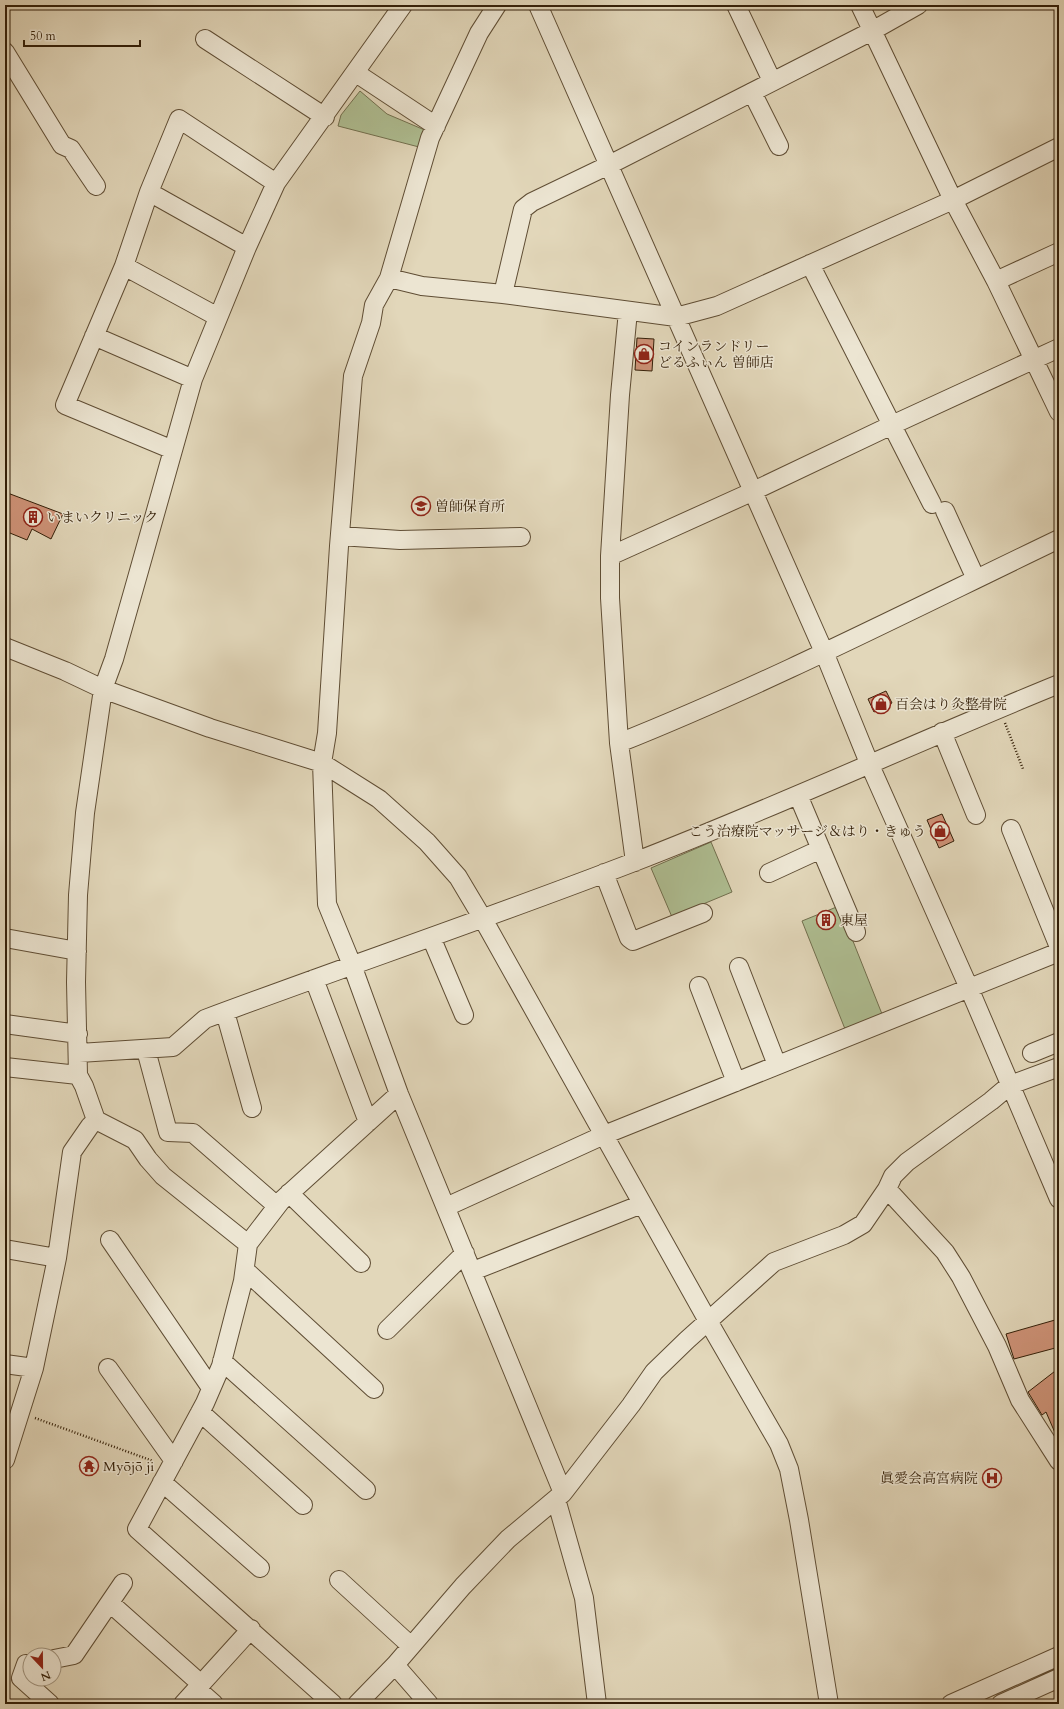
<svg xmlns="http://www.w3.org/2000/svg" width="1064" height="1709" viewBox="0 0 1064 1709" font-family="Cardo,'Noto Serif JP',serif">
	<rect width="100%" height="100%" fill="#e2d7ba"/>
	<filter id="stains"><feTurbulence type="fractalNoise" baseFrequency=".005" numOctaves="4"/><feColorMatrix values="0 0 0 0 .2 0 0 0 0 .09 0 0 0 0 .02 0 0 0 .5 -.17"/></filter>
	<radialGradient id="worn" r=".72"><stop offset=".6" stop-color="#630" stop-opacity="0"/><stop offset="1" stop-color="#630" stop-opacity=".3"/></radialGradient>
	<!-- green -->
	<path fill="#afbf93" stroke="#716f4e" d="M360 91 387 114 427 131 419 147 338 126 341 115Z
		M711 842 732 892 672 917 651 868Z
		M839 906 882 1014 845 1029 802 921Z"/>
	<!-- building -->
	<path fill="#ce9378" stroke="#331f08" d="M637 338 654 339 652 371 635 370Z
		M5 492 63 514 51 539 32 529 27 540 5 531Z
		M886 691 892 703 874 712 868 699Z
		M942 814 954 841 939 848 927 820Z
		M1055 1320 1059 1335V1347L1014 1359 1006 1334Z
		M1059 1368V1442L1046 1412 1042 1415 1028 1392Z"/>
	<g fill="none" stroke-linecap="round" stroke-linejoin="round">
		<!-- minor casing -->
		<g stroke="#5f4d34" stroke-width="20">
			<path id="minor" d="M497 5 479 33 430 138 389 278 374 305 371 323 353 376 339 546 327 733 322 763 327 904 352 965 399 1094 563 1493
				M538 5 824 652 869 763 969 988 1059 1199
				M736 5 772 81
				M860 5 953 200 996 281 1059 412
				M205 39 325 117
				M5 52 62 145 71 149 96 186
				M356 73 436 126
				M752 92 779 146
				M149 192 247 247
				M810 264 932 504
				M124 266 149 192 179 119 276 183
				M389 278 422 286 503 294 676 317 717 306 953 200 1059 147
				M996 281 1059 252
				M503 294 523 209 532 202 609 165 872 31 918 5
				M628 311 620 395 610 556V598L619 743 635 862
				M94 336 193 379
				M173 450 65 405 124 266 218 317
				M945 511 976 579
				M340 536 400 540 521 537
				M610 556 745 495 892 425 1059 348
				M5 647 65 671 103 689 210 728 322 763 379 799 427 842 458 877 483 919 708 1321 779 1444 789 1469 799 1520 829 1704
				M942 732 976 815
				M619 743C769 683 913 609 1059 539
				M798 795 856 932
				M1011 829 1059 947
				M604 873 629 938 633 941 703 913
				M769 873 821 849
				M431 937 464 1015
				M5 938 77 951
				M739 967 777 1065
				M314 979 368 1122
				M699 986 736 1082
				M225 1012 252 1108
				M5 1024 78 1034
				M146 1050 168 1132 193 1133 277 1206
				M79 1053 173 1047 205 1019C347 966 492 917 634 862 777 807 916 742 1059 684
				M1032 1053 1059 1042
				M5 1067 78 1075
				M887 1189 945 1252 961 1277 997 1346 1020 1400 1059 1461
				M289 1193 361 1263
				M446 1207 604 1135 1059 952
				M110 1240 211 1388
				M248 1244 163 1176 148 1159 135 1140 96 1120 84 1086 78 1075 76 982 78 895 85 813 103 689 114 659 137 578 193 379 247 247 276 183 403 5
				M5 1249 57 1258
				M245 1270 374 1389
				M473 1271 642 1204
				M387 1330 465 1253
				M222 1361 366 1490
				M5 1364 34 1368
				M108 1368 174 1461
				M200 1412 303 1505
				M5 1460 34 1368 57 1258 72 1152 90 1126 96 1120
				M162 1482 260 1568
				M556 1499 584 1598 597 1704
				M339 1580 411 1646
				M110 1603 201 1684
				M54 1659 74 1655 123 1583
				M30 1664H26L21 1678 50 1704
				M395 1665 429 1704
				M197 1689 214 1704
				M183 1704 251 1629
				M333 1704 137 1529 205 1403 221 1366 243 1281 248 1244 281 1201 399 1094
				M357 1704 395 1665 463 1586 508 1539 563 1493 631 1405 654 1372 687 1340 774 1262 844 1235 863 1224 887 1189 893 1176 907 1162 991 1101 1010 1085 1059 1067
				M951 1704 1059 1656
				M1001 1704 1059 1678"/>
		</g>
		<!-- path -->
		<path stroke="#331f08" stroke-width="2.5" stroke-dasharray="1 2" stroke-linecap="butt" d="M1005 723 1023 769
			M35 1418 153 1461"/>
		<!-- minor -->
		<use href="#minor" stroke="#ece5d2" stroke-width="18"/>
	</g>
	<!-- icons -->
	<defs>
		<g id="shop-ring" transform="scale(1)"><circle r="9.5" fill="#ece5d2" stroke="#8f2418" stroke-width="1.5"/><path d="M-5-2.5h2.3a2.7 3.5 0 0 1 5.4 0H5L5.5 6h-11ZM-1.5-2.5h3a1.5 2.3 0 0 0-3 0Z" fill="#8f2418"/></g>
		<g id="school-ring" transform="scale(1)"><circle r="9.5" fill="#ece5d2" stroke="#8f2418" stroke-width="1.5"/><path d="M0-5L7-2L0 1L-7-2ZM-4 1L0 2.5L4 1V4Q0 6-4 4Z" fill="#8f2418"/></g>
		<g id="building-ring" transform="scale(1)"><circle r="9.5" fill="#ece5d2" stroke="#8f2418" stroke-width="1.5"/><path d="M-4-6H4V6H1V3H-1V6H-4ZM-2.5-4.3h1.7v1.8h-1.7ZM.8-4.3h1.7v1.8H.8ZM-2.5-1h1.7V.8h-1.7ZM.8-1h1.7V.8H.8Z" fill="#8f2418"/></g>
		<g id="temple-ring" transform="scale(1)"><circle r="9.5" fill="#ece5d2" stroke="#8f2418" stroke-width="1.5"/><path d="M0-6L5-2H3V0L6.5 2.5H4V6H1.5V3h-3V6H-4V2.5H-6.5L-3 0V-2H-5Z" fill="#8f2418"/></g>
		<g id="hospital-ring" transform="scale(1)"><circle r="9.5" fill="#ece5d2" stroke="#8f2418" stroke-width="1.5"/><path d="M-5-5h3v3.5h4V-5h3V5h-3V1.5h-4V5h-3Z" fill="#8f2418"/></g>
	</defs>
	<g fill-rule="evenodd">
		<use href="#shop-ring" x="644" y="354"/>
		<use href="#school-ring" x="421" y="506"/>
		<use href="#building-ring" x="33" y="517"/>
		<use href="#shop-ring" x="881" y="704"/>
		<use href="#shop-ring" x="940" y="831"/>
		<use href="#building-ring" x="826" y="920"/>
		<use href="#temple-ring" x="89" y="1466"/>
		<use href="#hospital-ring" x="992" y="1478"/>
	</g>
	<g text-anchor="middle" stroke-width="3" stroke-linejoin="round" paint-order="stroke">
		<!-- poi labels -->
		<g font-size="14" fill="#331f08" stroke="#ece5d2" text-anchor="start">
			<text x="658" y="351">コインランドリー<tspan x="658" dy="16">どるふぃん 曽師店</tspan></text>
			<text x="435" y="511">曽師保育所</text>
			<text x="47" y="522">いまいクリニック</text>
			<text x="895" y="709">百会はり灸整骨院</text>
			<text x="926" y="836" text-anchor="end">こう治療院マッサージ＆はり・きゅう</text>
			<text x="840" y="925">東屋</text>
			<text x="103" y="1471">Myōjō ji</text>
			<text x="978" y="1483" text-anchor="end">眞愛会高宮病院</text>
		</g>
	</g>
	<!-- margin -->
	<rect width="1064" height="1709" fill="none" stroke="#e2d7ba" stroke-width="20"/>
	<rect x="6" y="6" width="1052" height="1697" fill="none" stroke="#331f08" stroke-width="2"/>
	<rect x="10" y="10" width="1044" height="1689" fill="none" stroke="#331f08"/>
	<!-- north arrow -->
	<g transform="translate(42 1667) rotate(158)"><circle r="19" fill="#ece5d2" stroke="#a29681"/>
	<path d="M0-3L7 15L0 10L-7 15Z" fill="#8f2418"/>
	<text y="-6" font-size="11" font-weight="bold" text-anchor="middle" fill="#331f08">N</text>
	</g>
	<!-- scale -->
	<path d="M24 40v6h116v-6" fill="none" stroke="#331f08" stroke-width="2"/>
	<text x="30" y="40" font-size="12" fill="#331f08" stroke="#ece5d2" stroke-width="3" paint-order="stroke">50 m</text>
	<rect width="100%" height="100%" filter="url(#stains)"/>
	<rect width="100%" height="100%" fill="url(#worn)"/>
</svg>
